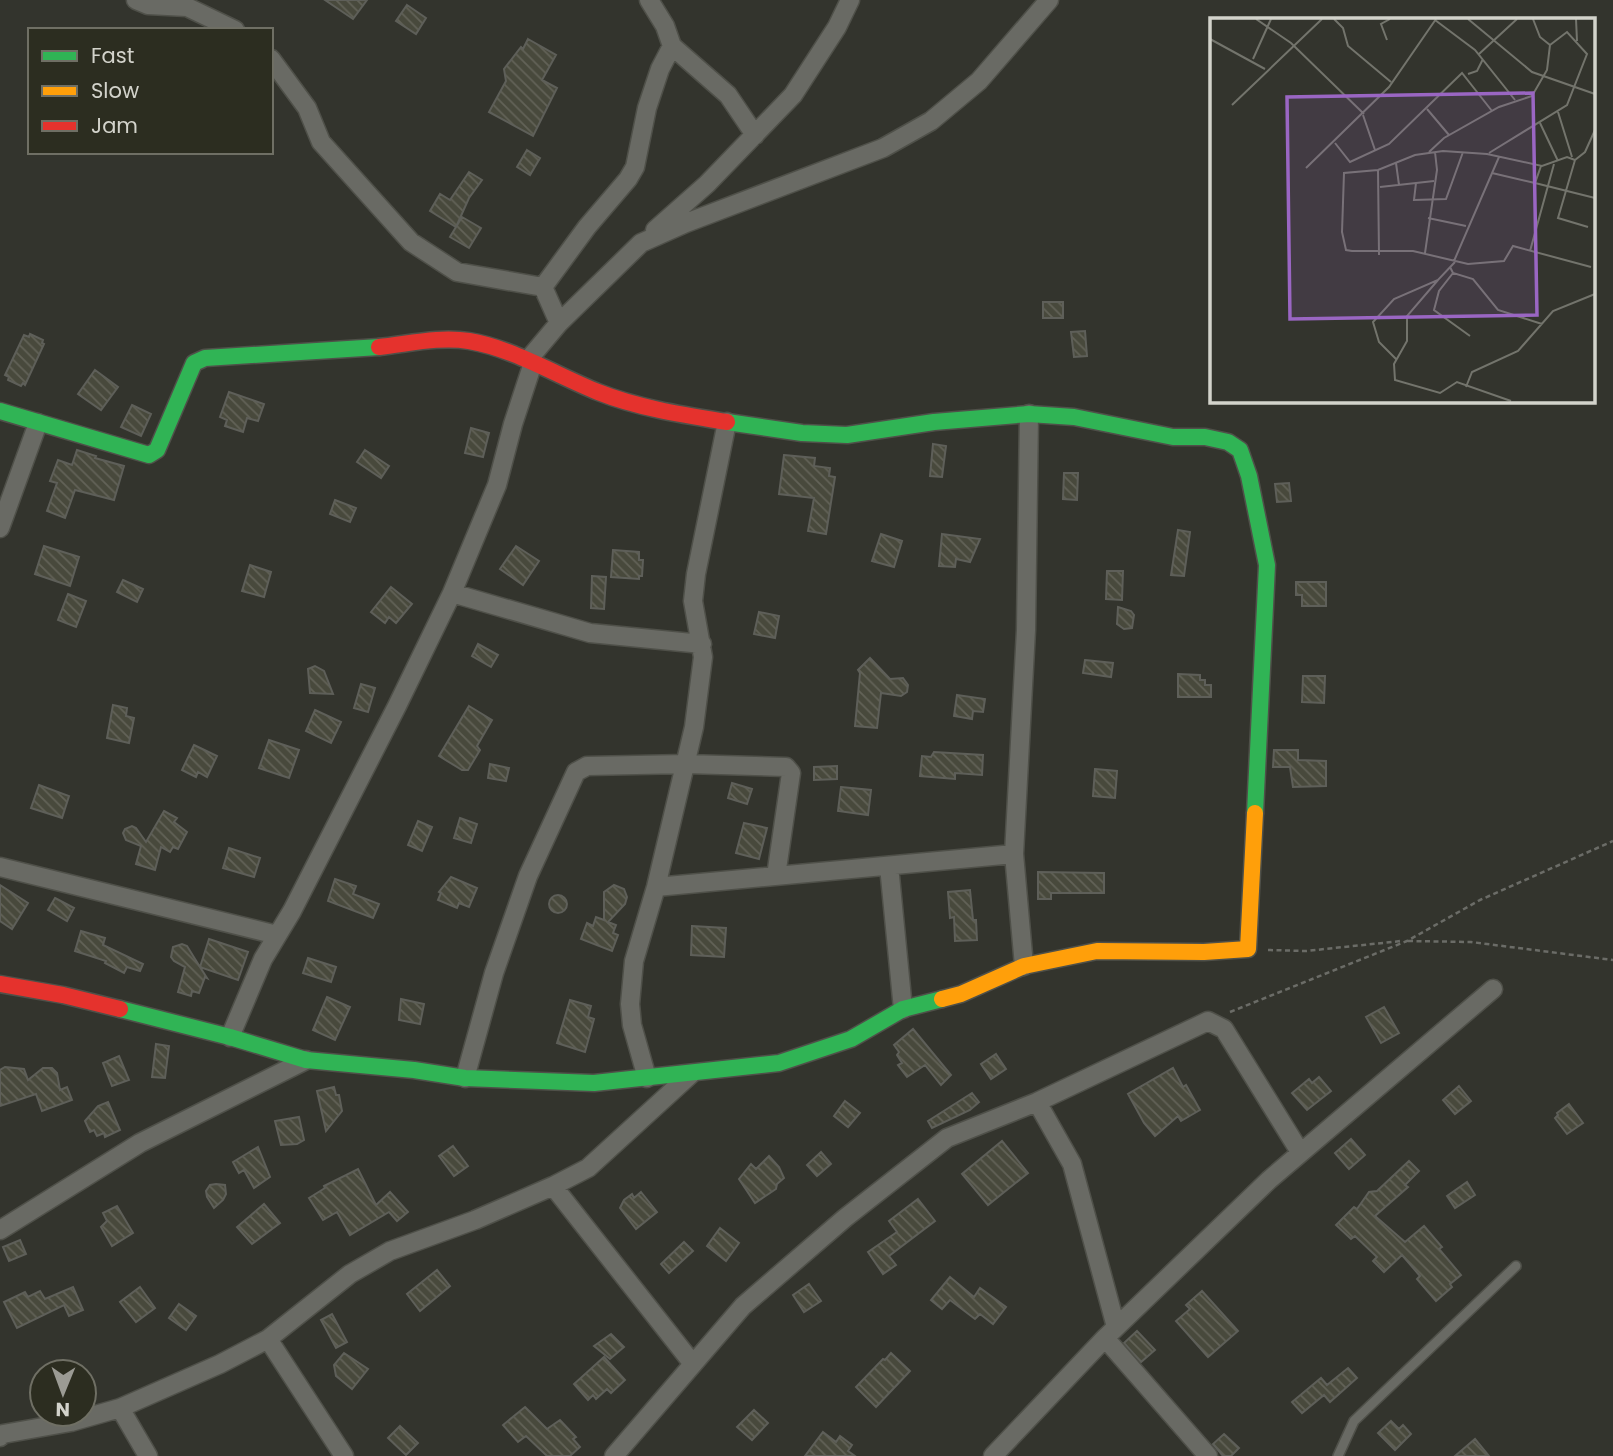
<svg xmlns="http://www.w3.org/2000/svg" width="1613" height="1456" viewBox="0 0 1613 1456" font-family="Poppins,sans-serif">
	<defs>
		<pattern id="building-back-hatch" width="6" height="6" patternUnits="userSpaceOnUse" patternTransform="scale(1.75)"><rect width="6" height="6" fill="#48493c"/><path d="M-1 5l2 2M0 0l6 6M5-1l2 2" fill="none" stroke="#626257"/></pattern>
	</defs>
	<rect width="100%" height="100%" fill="#33342d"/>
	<!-- building -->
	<path fill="url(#building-back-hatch)" stroke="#5e5f59" stroke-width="2" d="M325 0H367L353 19Z
		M407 5 426 18 416 34 396 21Z
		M528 39 556 55 542 80 557 88 533 136 489 112 506 81 504 69 521 47 523 49Z
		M527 150 540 158 530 175 517 167Z
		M469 172 482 180 469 198 456 227 430 211 440 194 450 200Z
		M462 217 481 228 469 248 450 237Z
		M1043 302H1063V318H1043Z
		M1085 331 1087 356 1074 357 1071 332Z
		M30 334 43 340 42 343 44 344 25 385 23 383 21 386 8 380 9 377 5 375 24 335 29 337Z
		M95 370 118 387 101 410 78 394Z
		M229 392 264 404 258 421 247 418 243 432 225 426 227 420 220 417Z
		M132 405 151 414 141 436 121 427Z
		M471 428 489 433 483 457 465 453Z
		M933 444 946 446 942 477 930 476Z
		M77 450 96 456 95 458 124 466 114 500 75 490 65 518 47 511 57 483 50 481 58 460 72 465Z
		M365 450 389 466 381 478 357 462Z
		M784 455 815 458 814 466 830 468 829 476 835 477 826 534 808 531 814 498 779 494Z
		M1064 473H1078L1077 500 1063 499Z
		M1289 483 1291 501 1277 502 1275 484Z
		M335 500 356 508 350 522 330 514Z
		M1178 530 1190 532 1184 576 1171 575Z
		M881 534 902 541 894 567 872 561Z
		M942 534 980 539 970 562 956 559 955 567 939 566Z
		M44 546 79 557 70 586 35 574Z
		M516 546 539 561 523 585 500 569Z
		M613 550 639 552V560H643L642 576H639V579L611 577Z
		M250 565 271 572 264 597 242 591Z
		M1107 571H1123L1122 600 1106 599Z
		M592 576 606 577 604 609 591 608Z
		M123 580 143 589 137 602 117 592Z
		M1296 582H1326V606H1302V595H1296Z
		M391 587 412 604 396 623 389 617 385 623 371 612Z
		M68 594 86 601 76 627 58 620Z
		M1118 607 1131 611 1134 615 1132 628 1124 629 1117 624Z
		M759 612 779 616 775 638 754 634Z
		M478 644 498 655 491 667 472 656Z
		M870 658 890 679 903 678 908 685 907 692 901 696 881 693 877 728 855 726 860 673 858 670Z
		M1085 660 1113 663 1111 677 1083 673Z
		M315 666 324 671 333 694 310 693 308 669Z
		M1178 674 1200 675V680H1205V685H1211V697H1178Z
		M1303 676H1325L1324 703 1302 702Z
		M361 684 375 688 368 712 354 708Z
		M957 695 985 699 983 712 973 711 972 719 954 716Z
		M113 705 127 708 126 716 134 718 129 743 107 738Z
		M469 706 492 720 477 746 480 750 468 770H462L439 756Z
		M315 710 341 722 331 743 306 731Z
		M269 740 299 750 289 778 259 768Z
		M194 745 217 756 207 777 198 772 196 777 182 770Z
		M1274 750H1298V760L1326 761V786L1293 787 1290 767H1273Z
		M934 752 983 755 982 775 955 773V779L920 776 922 756 931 757Z
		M490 764 509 768 506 781 488 778Z
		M837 766V779L814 780V767Z
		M1095 769 1117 771 1115 798 1093 796Z
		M732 783 752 789 747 804 728 798Z
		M39 785 69 796 62 818 31 808Z
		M841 787 871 790 868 815 838 811Z
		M164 811 177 818 174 822 187 832 178 849 173 847 170 852 161 847 155 870 136 864 141 846 126 840 123 833 125 829 132 826 136 828 146 842Z
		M460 818 477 824 471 843 454 838Z
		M418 821 432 827 422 851 408 845Z
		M744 823 767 828 759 859 736 853Z
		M229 848 260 858 254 877 223 868Z
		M1038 872 1104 873V893H1051V899H1038Z
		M451 877 477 888 469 907 459 903 457 908 438 900 441 893 439 892Z
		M335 879 356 886 353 894 379 904 373 918 328 901Z
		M0 885 28 903 12 929 0 921Z
		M614 885 624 889 627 897 625 904 608 922 616 925 613 933 618 935 612 951 581 939 587 923 593 926 596 917 604 920V892Z
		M970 890 973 920H976L977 940 955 941 954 917 950 918 948 892Z
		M549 904a9 9 0 1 1 18 0a9 9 0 1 1-18 0Z
		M55 898 74 908 67 921 48 910Z
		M692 926 726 928 724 957 691 955Z
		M81 931 105 938 103 945 143 964 140 971 127 967 124 973 105 963 106 961 75 951Z
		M209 939 248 952 238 980 200 967 207 978 205 977 199 993 192 991 191 996 178 992 185 967 174 961 171 957 173 947 182 944 187 946 200 967Z
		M308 958 336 967 331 982 303 973Z
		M327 997 350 1007 335 1040 313 1030Z
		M401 999 424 1004 420 1024 399 1020Z
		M570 1000 591 1006 588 1017 594 1019 585 1052 557 1043Z
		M1384 1007 1399 1033 1381 1043 1366 1017Z
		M913 1029 951 1075 941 1085 925 1065 907 1077 898 1065 902 1063 897 1055 899 1052 894 1045Z
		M156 1044 169 1046 165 1078 152 1077Z
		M996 1054 1006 1069 991 1079 981 1064Z
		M119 1056 129 1080 112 1086 103 1063Z
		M5 1067 24 1069 28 1080 43 1068H52L57 1073 60 1090 67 1087 72 1100 42 1111 36 1094 0 1106V1070Z
		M1173 1068 1183 1087 1186 1085 1200 1110 1181 1121 1178 1116 1155 1136 1144 1123 1128 1094Z
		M1319 1077 1331 1091 1307 1110 1292 1093 1309 1079 1312 1083Z
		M1459 1086 1471 1101 1455 1114 1443 1100Z
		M334 1087 336 1095H339L342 1111 326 1131 317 1091Z
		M972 1093 979 1102 970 1110 932 1128 928 1121Z
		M845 1101 860 1113 848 1127 834 1116Z
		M108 1102 120 1130 105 1137 104 1133 97 1136 94 1130 90 1132 85 1121 98 1106Z
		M1569 1104 1583 1123 1567 1134 1555 1118 1558 1115 1557 1113Z
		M299 1117 304 1140 297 1144 281 1145 275 1121Z
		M1351 1139 1365 1155 1349 1169 1335 1153Z
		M1002 1141 1028 1173 988 1205 962 1174Z
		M453 1146 468 1166 454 1176 439 1156Z
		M258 1147 270 1177 254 1188 244 1170 239 1173 233 1162Z
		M821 1152 831 1164 817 1176 807 1165Z
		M769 1156 779 1167 784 1178 777 1184 776 1189 755 1203 739 1179 751 1164 756 1169Z
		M1409 1161 1419 1171 1405 1185 1408 1187 1375 1216 1405 1242 1424 1226 1442 1247 1439 1249 1461 1275 1450 1284 1452 1287 1436 1301 1417 1279 1420 1276 1402 1255 1384 1272 1373 1261 1377 1257 1355 1236 1351 1239 1336 1225 1354 1207 1357 1209 1369 1192 1377 1191Z
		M358 1169 376 1205 390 1192 408 1212 397 1221 389 1212 350 1235 337 1212 323 1220 309 1198 325 1188 324 1186Z
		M1467 1182 1475 1195 1455 1208 1447 1196Z
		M216 1184 225 1185 226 1194 223 1200 214 1208 207 1197 206 1191 210 1185Z
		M641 1192 657 1212 636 1229 620 1208 624 1200 632 1194 634 1198Z
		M918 1199 935 1221 889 1256 896 1265 883 1274 868 1252 897 1232 889 1221Z
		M264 1204 280 1223 252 1244 237 1227Z
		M117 1206 133 1233 112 1246 101 1227 107 1221 103 1213Z
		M720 1228 739 1243 726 1261 707 1246Z
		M20 1240 26 1254 9 1261 3 1247Z
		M684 1242 693 1251 669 1273 661 1264Z
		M437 1270 450 1286 420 1311 407 1294Z
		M950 1277 974 1297 980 1288 1006 1307 993 1324 980 1314 975 1319 950 1300 942 1309 931 1300Z
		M809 1284 821 1301 804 1312 793 1295Z
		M73 1287 83 1310 69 1316 64 1305 17 1328 4 1302 25 1292 28 1297 40 1291 45 1299Z
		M140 1287 155 1308 136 1322 120 1302Z
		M1202 1291 1238 1331 1208 1357 1176 1321 1190 1309 1186 1305Z
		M179 1304 196 1316 186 1330 169 1318Z
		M332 1314 347 1342 336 1348 321 1320Z
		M1137 1331 1155 1350 1141 1362 1124 1343Z
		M611 1334 624 1347 610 1359 594 1346Z
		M344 1353 368 1369 352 1389 336 1376 334 1365Z
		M891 1353 910 1371 876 1407 856 1387 883 1359 885 1360Z
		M604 1357 625 1380 611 1393 607 1389 596 1399 593 1395 588 1400 574 1384Z
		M1348 1368 1357 1378 1330 1402 1324 1395 1302 1413 1292 1402 1321 1378 1327 1385Z
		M525 1407 547 1429 560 1420 576 1437 573 1439 580 1447 570 1456H547L526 1436 518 1442 503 1425Z
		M754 1410 768 1423 752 1440 737 1427Z
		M1391 1421 1399 1429 1403 1425 1411 1434 1395 1450 1378 1433Z
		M400 1426 418 1443 406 1455 388 1438Z
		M823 1432 836 1442 840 1436 852 1445 848 1451 855 1456H805Z
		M1224 1434 1239 1448 1231 1456H1223L1213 1444Z
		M1475 1439 1489 1456H1455Z"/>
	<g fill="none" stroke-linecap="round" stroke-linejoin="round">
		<!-- lane casing -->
		<g stroke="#4f5049" stroke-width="12">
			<path id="lane" d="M1338 1456 1354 1421 1516 1266"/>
		</g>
		<!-- street casing -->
		<g stroke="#4f5049" stroke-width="21">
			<path id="street" d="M136 0 148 5 187 7 235 30
				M672 46 728 95 755 135
				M271 59 307 108 321 142 411 242 457 272 543 287 559 323
				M655 230 707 184 793 95 837 27 850 0
				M543 287 587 227 628 179 635 167 647 108 660 69 672 46 665 26 649 0
				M528 360 559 323 641 243 686 223 883 148 931 121 979 81 1049 0
				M0 528 38 423
				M452 593 590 633 702 644
				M889 866 903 1009
				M0 867 277 935
				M656 887 1014 854
				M1024 966 1014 854 1026 630 1029 414
				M230 1037 263 959 292 911 397 706 452 593 497 485 513 424 533 363
				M465 1078 494 973 528 876 576 772 587 766 686 764 786 767 791 773 776 876
				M647 1078 632 1025 630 1004 634 961 656 887 694 727 703 657 693 601 696 574 727 422
				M1037 1102 1072 1164 1116 1327
				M553 1186 693 1364
				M0 1230 140 1143 306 1060
				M1105 1338 1208 1456
				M268 1339 344 1456
				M120 1408 148 1456
				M0 1437 3 1434 71 1422 120 1408 220 1364 268 1339 350 1274 390 1251 475 1220 553 1186 588 1168 691 1074
				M614 1456 743 1306 845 1218 947 1138 1037 1102 1208 1021 1224 1029 1300 1152
				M993 1456 1105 1338 1269 1180 1493 989"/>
		</g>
		<!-- fast casing -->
		<g stroke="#4f5049" stroke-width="19">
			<path id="fast" d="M0 411 149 455 157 450 194 363 205 358 379 347
				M727 422 802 433 847 435 934 422 1029 414 1074 417 1173 437H1205L1228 442 1240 450 1249 476 1267 565 1255 813
				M120 1009 230 1037 306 1060 414 1070 465 1078 594 1083 779 1063 851 1039 903 1009 942 999"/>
		</g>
		<!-- slow casing -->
		<g stroke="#4f5049" stroke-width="19">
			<path id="slow" d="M942 999 961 994 1024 966 1097 951 1204 952 1248 949 1255 813"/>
		</g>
		<!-- jam casing -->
		<g stroke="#4f5049" stroke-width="19">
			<path id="jam" d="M379 347C408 344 440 336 469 341 512 348 558 376 598 392 638 408 684 415 727 422
				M0 984 63 995 120 1009"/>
		</g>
		<!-- path -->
		<path stroke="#6b6c67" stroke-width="2.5" stroke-dasharray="5 3.5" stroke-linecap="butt" d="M1408 941 1471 942 1613 960
			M1268 950 1306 951 1401 941
			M1230 1012 1407 941 1480 900 1613 841"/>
		<!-- lane -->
		<use href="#lane" stroke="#696a64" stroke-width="9"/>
		<!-- street -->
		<use href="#street" stroke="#696a64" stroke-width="18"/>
		<!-- fast -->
		<use href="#fast" stroke="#30b455" stroke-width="16"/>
		<!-- slow -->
		<use href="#slow" stroke="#ff9f0a" stroke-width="16"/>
		<!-- jam -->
		<use href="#jam" stroke="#e5322d" stroke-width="16"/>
	</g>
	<!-- overview -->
	<g transform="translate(1210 18)">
		<rect width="385" height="385" fill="#33342d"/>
		<path fill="none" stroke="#73746c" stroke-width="2" d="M46 1 81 25 154 96M124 1 133 10 138 28 181 64M258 1 322 54 385 76M323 1 330 19 340 27M366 1 367 23M225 2 265 32 305 82M0 21 55 51M177 22 171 6 180 1M269 36 307 1M43 41 61 1M258 56 267 53 273 41M22 87 112 1M217 91 239 117M348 94 362 139M153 97 165 132M330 105 348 143M125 125 140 144 179 126 252 55 282 93M219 134 234 120 289 89 322 78 337 52 340 27 357 14 377 36 357 87 279 135M365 142 357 139 332 148 277 136 233 133 205 137 168 152 134 155 132 214 136 232 142 233H203L258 246 294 243 303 228 381 249M186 145 189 167M96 150 179 69 226 1M168 152 169 237M282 155 325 165 331 148M206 165 204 182 236 181 253 134M325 165 385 180M170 169 224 163M218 200 256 208M378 209 348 200 365 142 375 134 385 112M320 233 344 146M215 235 227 152 225 134M244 243 289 139M240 249 243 255 263 261 288 292 332 306M243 255 229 273 224 292 260 318M228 262 197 298V323L184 346 185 362 230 375 247 364 301 383M186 341 169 324 163 304 184 281 228 262 245 244M256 369 262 354 308 333 343 293 385 276"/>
		<path fill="#9a66c3" fill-opacity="0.15" stroke="#9a66c3" stroke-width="3.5" d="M323 75 327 297 80 301 77 79Z"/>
		<rect width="385" height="385" fill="none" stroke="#d3d3cb" stroke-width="3.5"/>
	</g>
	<!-- legend -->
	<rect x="28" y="28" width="245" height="126" fill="#2c2d20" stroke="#6f6f64" stroke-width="2"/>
	<rect x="42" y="51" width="35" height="10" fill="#30b455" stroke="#6f6f64" stroke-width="2"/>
	<text x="91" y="63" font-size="21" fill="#d3d3cb">Fast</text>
	<rect x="42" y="86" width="35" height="10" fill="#ff9f0a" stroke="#6f6f64" stroke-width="2"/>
	<text x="91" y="98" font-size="21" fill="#d3d3cb">Slow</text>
	<rect x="42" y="121" width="35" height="10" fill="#e5322d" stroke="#6f6f64" stroke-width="2"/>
	<text x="91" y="133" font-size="21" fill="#d3d3cb">Jam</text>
	<!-- north arrow -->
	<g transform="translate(63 1393) rotate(181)"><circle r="33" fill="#2c2d20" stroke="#6f6f64" stroke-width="2"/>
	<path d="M0-5L12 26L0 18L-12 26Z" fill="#9b9b94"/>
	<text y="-10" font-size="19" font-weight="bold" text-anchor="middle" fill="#d3d3cb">N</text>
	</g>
</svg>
